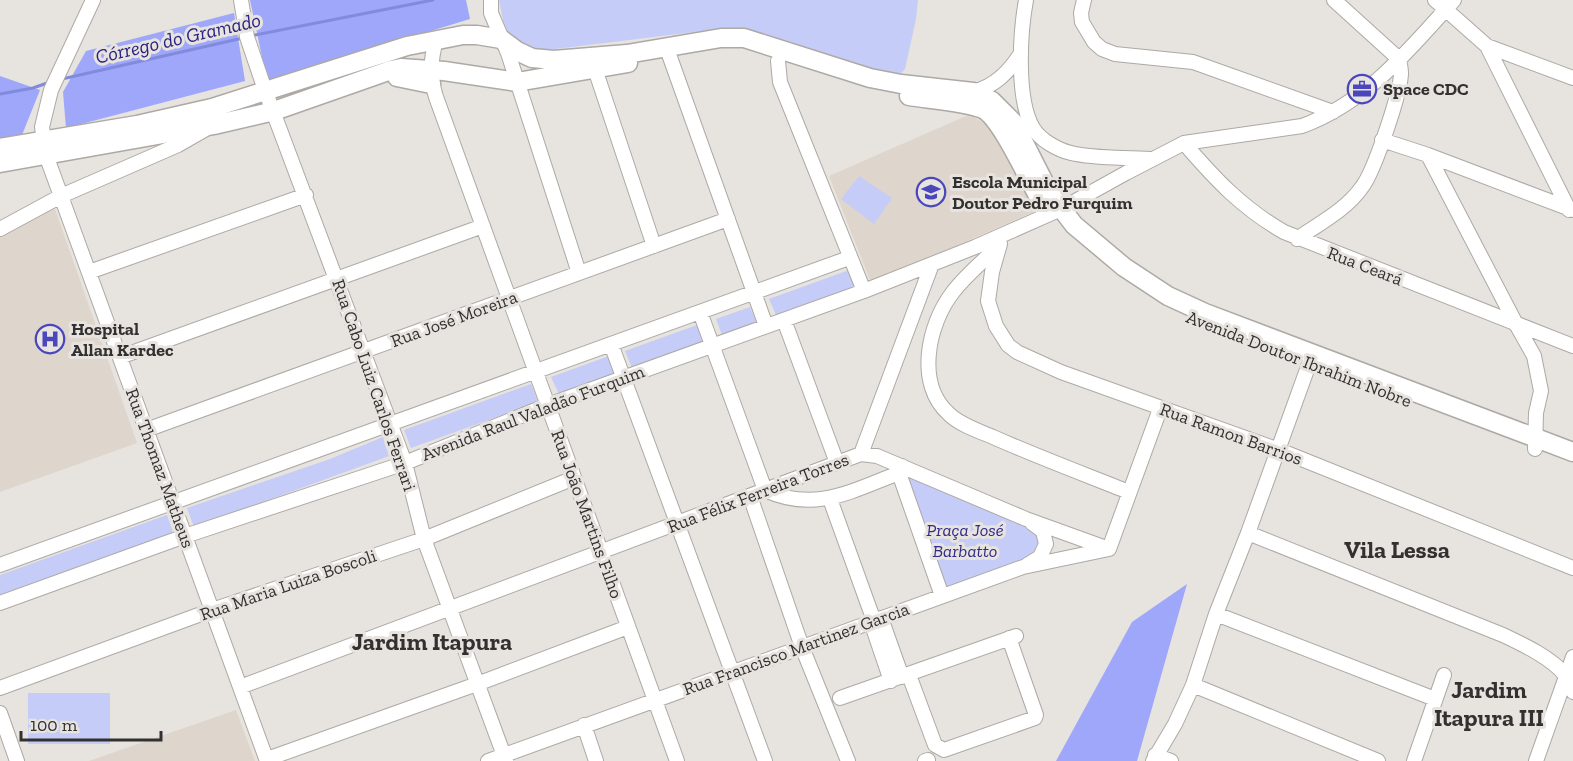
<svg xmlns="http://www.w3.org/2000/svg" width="1573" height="761" viewBox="0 0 1573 761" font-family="'Zilla Slab',serif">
	<rect width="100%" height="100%" fill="#e7e3df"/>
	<!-- built -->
	<path fill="#ded5cc" d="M966 116 974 117 989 126 1038 210 876 281 870 280 829 176Z
		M54 206 137 443 0 492V234Z
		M236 710 255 761H89Z"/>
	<!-- green -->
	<path fill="#c5ccf7" d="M499 0H918L916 19 905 69 900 74 850 64 764 34 741 29 711 30 539 51 517 47 504 25Z
		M859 176 892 198 874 224 841 199Z
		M849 270 855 286 776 315 769 299Z
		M750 307 756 322 722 335 716 319Z
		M697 325 703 342 632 368 625 351Z
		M609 356 615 374 559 394 551 377Z
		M531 384 538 402 411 448 404 430Z
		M383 437 389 456 194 527 187 508 330 459Z
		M908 474 1028 526 1040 539 1037 555 943 589 904 477Z
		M167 515 174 535 0 598V575Z
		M28 693H110V744H28Z"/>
	<!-- forest -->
	<path fill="#9ea7fa" d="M250 0H466L470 19 267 81Z
		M234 13 245 81 66 128 63 92 86 51Z
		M0 76 40 90 22 135 0 138Z
		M1187 584 1137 761H1056L1132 622Z"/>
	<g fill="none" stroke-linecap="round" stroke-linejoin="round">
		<!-- stream -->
		<path stroke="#828adb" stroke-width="3" d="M250 36 433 0
			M62 79 243 38
			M0 94 33 88 50 82"/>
		<!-- minor casing -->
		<g stroke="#ada9a5" stroke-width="16">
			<path id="minor" d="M93 0 51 90 42 127 46 155 267 761
				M241 0 247 37 265 90 405 463 424 539 506 761
				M491 0V13L508 53 579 273
				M1026 0C1020 33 1016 99 1033 128 1040 140 1058 150 1071 153 1096 159 1124 157 1150 159
				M1084 0 1081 13 1082 22 1094 42 1102 49 1115 54 1193 62 1333 112
				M1334 0 1399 59
				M1435 0 1487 46 1573 78
				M436 41C430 60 430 78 436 97L677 761
				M666 46 766 326
				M1487 46 1569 210
				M592 60 654 246
				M778 61 780 82 864 291
				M973 92C995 86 1009 72 1021 53
				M1382 140 1428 155 1573 210
				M1184 143C1215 179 1242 208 1284 232L1573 346
				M1428 155 1516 324 1534 356 1541 391 1536 413 1535 449
				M0 229 61 196 178 145 206 129
				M1297 239C1320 223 1346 210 1362 187 1374 172 1401 92 1401 73 1401 69 1400 64 1399 59
				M1000 244 992 272 988 301 996 326 1008 345 1017 352 1061 372 1279 450 1573 568
				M998 247C983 261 966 275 953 292 928 324 915 384 949 414 960 425 979 431 993 437 1038 457 1084 474 1129 492
				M89 272 306 195
				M700 312 765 490C815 513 851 491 899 473
				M784 320 837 463
				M611 344 765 761
				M120 357 483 226
				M146 430 728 219
				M861 454 932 264
				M902 466 899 473 942 596
				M750 496 802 647 848 761
				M830 499 874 621
				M1248 533 1503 635C1522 644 1552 658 1565 675 1568 680 1570 687 1573 692
				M1109 549 1160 409
				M0 565 849 258
				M1027 565 1040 557 1046 544 1043 531 1032 523
				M0 603 185 536 405 463 548 405 864 291 975 247 1061 209 1126 173 1184 143 1302 126C1367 102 1409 50 1454 0
				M1216 614 1435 699
				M881 618 902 677
				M871 622 891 681
				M909 675 935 745 944 750 1035 718 1036 715 1009 638
				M1193 685 1378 761
				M240 687 861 454 877 456 1026 519 1109 549
				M0 688 212 610 424 539 574 478
				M840 698 1016 636
				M0 713 17 761
				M584 725 596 761
				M1155 755 1171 761
				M267 759 477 684 628 627
				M488 761 1023 567 1109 549
				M925 761 928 760
				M1153 761 1175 724 1193 685 1216 614 1248 533 1313 353
				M1414 761 1444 675
				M1536 761 1573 657"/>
		</g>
		<!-- major casing -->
		<g stroke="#ada9a5" stroke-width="21">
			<path id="major" d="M397 77 431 84
				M909 96C928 99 967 102 983 109 1003 119 1032 189 1047 211
				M0 148 137 125 212 108 407 46 463 35H477L501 39 517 51 532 58 554 60 627 54 721 38H744L870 78 901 84 973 92 992 101 1014 123 1049 192 1074 225 1124 267 1168 296 1205 313 1573 452
				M0 163 214 125 274 111 391 70 401 68 444 71 517 82 628 63"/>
		</g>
		<!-- minor -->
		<use href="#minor" stroke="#fff" stroke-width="14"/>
		<!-- major -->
		<use href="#major" stroke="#fff" stroke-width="18"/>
	</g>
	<!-- icons -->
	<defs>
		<g id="office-ring" transform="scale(1.5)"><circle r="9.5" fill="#e7e3df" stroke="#4a46bc" stroke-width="1.5"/><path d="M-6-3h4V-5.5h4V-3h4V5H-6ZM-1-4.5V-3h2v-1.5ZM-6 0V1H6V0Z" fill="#4a46bc"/></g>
		<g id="school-ring" transform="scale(1.5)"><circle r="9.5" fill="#e7e3df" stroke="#4a46bc" stroke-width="1.5"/><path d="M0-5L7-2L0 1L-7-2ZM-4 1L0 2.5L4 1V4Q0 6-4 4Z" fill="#4a46bc"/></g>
		<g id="hospital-ring" transform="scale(1.5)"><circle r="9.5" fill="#e7e3df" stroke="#4a46bc" stroke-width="1.5"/><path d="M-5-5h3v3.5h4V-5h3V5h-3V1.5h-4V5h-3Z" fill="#4a46bc"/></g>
	</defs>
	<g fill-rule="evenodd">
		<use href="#office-ring" x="1362" y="89"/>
		<use href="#school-ring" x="931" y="192"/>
		<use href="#hospital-ring" x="50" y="339"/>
	</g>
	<g text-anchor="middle" stroke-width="6" stroke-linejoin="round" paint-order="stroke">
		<!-- poi labels -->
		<g font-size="18" font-weight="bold" fill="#333130" stroke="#e7e3df" text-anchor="start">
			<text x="1383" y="95">Space CDC</text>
			<text x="952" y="188">Escola Municipal<tspan x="952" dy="21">Doutor Pedro Furquim</tspan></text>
			<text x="71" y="335">Hospital<tspan x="71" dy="21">Allan Kardec</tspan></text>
		</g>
		<!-- street labels -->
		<g font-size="18" fill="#333130" stroke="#e7e3df">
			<text transform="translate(1365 266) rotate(21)" y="6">Rua Ceará</text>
			<text transform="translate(454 319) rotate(-20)" y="6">Rua José Moreira</text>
			<text transform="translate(1299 359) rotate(21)" y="6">Avenida Doutor Ibrahim Nobre</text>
			<text transform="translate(374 385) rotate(71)" y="6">Rua Cabo Luiz Carlos Ferrari</text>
			<text transform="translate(533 413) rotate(-21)" y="6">Avenida Raul Valadão Furquim</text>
			<text transform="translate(1231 434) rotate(20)" y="6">Rua Ramon Barrios</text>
			<text transform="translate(160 468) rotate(70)" y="6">Rua Thomaz Matheus</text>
			<text transform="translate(758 493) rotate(-21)" y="6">Rua Félix Ferreira Torres</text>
			<text transform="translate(587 514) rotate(70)" y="6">Rua João Martins Filho</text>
			<text transform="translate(288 585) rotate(-19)" y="6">Rua Maria Luiza Boscoli</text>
			<text transform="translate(796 649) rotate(-20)" y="6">Rua Francisco Martinez Garcia</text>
		</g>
		<!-- park labels -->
		<g font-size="18" font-style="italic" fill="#312b89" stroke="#e7e3df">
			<text x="965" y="536">Praça José<tspan x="965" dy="21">Barbatto</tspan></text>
		</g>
		<!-- water labels -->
		<g font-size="20" font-style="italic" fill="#2b2381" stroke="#e7e3df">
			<text transform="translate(178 38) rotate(-13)" y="7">Córrego do Gramado</text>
		</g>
		<!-- district labels -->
		<g font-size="24" font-weight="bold" fill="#333130" stroke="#e7e3df">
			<text x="1397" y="558">Vila Lessa</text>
			<text x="432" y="650">Jardim Itapura</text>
			<text x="1489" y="698">Jardim<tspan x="1489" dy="28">Itapura III</tspan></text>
		</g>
	</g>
	<!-- scale -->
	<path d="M21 731v9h140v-9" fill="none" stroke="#333130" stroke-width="3"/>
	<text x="30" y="731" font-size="18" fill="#333130" stroke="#e7e3df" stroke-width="4.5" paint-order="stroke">100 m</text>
</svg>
